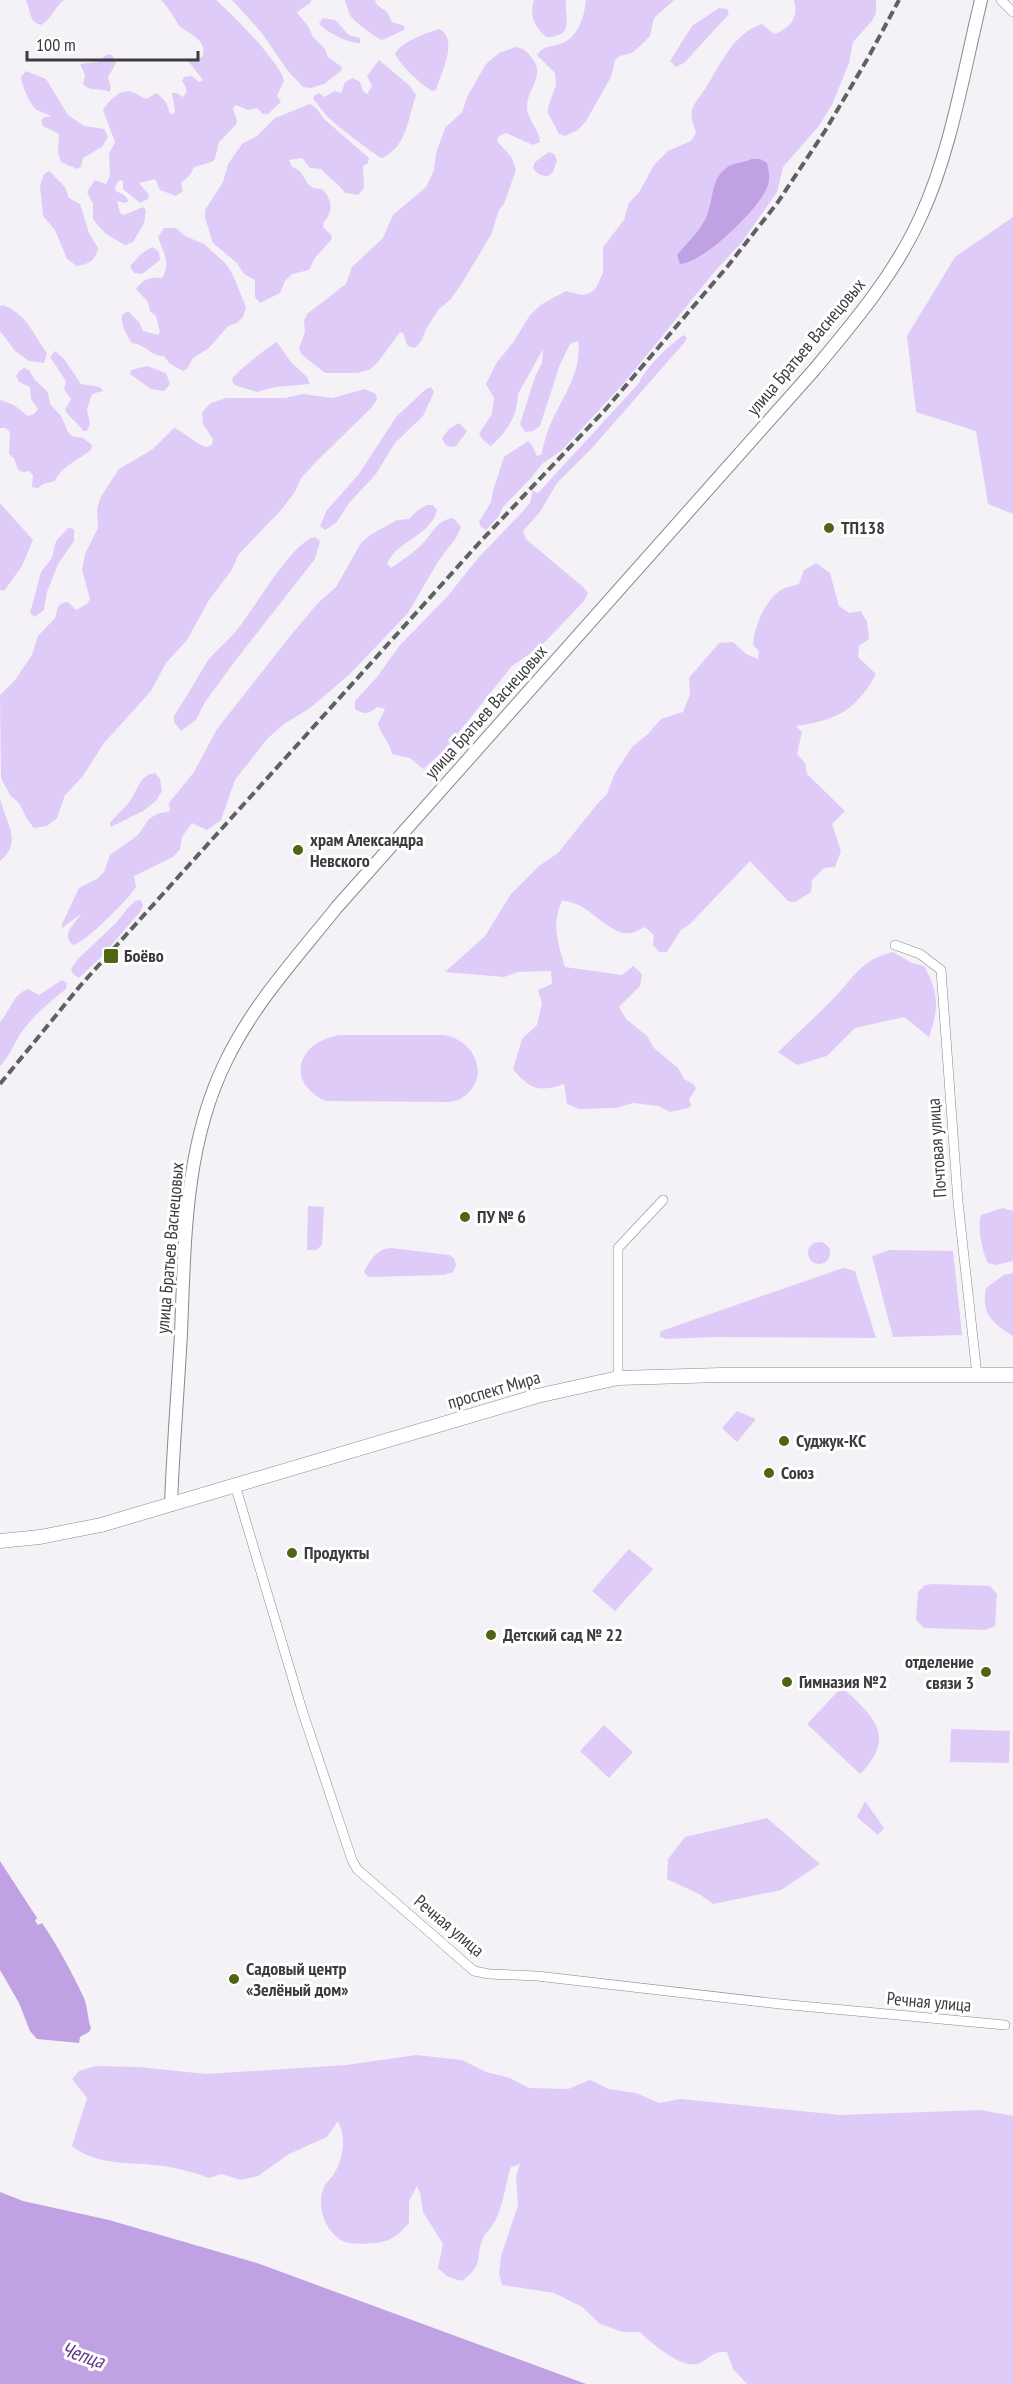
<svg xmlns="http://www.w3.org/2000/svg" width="1013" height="2384" viewBox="0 0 1013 2384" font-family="'PT Sans Narrow',sans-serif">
	<rect width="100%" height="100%" fill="#f4f2f7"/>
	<!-- green -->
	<path fill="#dfcbf8" d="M26 0H64C54 7 52 19 41 25 28 22 31 10 26 0Z
		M161 0H216C232 14 281 63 284 81L277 96 281 102 268 114H263L257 108 248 110 236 105 233 108 237 121 236 125 219 142 215 159 212 162 194 167 190 175 181 183 183 191 176 196 160 190 155 179 139 183 149 195 148 199 140 203 123 189V181L119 180 115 187 116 191 124 195 129 201 125 203 117 201 120 213 124 215 143 207 146 210 144 223 133 242 125 245 106 234 95 222 93 218V204L87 192 95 180 106 184 110 176 109 154 115 142 103 110C109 101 120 88 132 92 138 94 141 97 146 99L157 93 166 102 170 114H173L175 111 172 93H176L183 97C189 91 186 87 182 81L184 77 192 76 199 82 203 80 188 61 202 57C209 38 187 35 178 24 172 15 169 8 161 0Z
		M232 0H312C308 7 301 7 297 13L308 26 313 37 325 49 328 57 342 67 341 71 324 84 311 88 303 87 288 71 261 32Z
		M345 0H375L377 5 387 12 392 22 404 26V30L382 40C376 38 353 21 350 15 348 11 347 5 345 0Z
		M534 0H566C564 17 576 37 546 37 534 25 529 17 534 0Z
		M586 0H674L654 18 650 36 642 44 632 53 620 56 615 60 611 77 586 121 578 130 565 136 559 134 548 113V107L556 85 555 73 537 55C543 46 548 47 557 45 578 40 584 18 586 0Z
		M794 0H876V13L872 21 853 42 849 63 832 105 818 127 783 167 777 192 742 242 716 270 624 383 562 450 542 464 531 478 503 507 498 517 486 530 481 527 479 522 491 502 493 491 504 457 528 441 532 445 537 456 542 454V450C545 441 547 431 551 423 562 398 583 370 578 341L570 344 559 367 540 426 533 431 525 432 520 424 535 377 542 363 543 349 518 394C518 415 507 432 491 446L484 441 479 434 492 414 494 398 486 384 497 362 512 344 530 315 542 304 566 291 582 295 590 293 596 288 603 273V247L624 220 629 203 640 191 654 165 668 151 691 141 696 133C694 126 690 118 692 110 695 101 702 94 707 86 721 63 734 33 762 24L774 34C790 29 799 17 794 0Z
		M719 8 727 9 729 14 684 63 676 67 670 61 692 26Z
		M323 18 335 20 349 35 360 38V43C349 44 324 31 319 23Z
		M439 29C460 39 440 75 436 90L432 91C417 81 404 69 395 54 402 41 426 33 439 29Z
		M515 47C523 48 527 51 531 57 547 75 527 88 527 107 527 120 540 130 540 142L533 145 506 133 499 136 497 141 512 158 516 170 504 204 499 210 491 235 462 283 451 299 439 309 426 329 422 340 415 348C404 347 407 341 403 333L400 332 378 362 369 370 357 373H325L301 354 299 348 305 332 304 320 307 314 346 284 352 267 383 238 393 215 426 187 434 170 436 153 445 128 462 112 468 95 486 64 499 53Z
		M108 54 112 55 116 63 108 77 111 89 109 92C100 87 91 93 83 84L85 75 80 64 97 62Z
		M379 60 409 85 416 95C408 118 407 147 382 158 377 157 328 119 325 114 321 109 318 104 313 99L314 96 319 93 324 97 335 91 341 93 345 82 353 78 360 82 363 91 367 94 372 86 367 76Z
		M26 71 46 79 68 115 84 126 104 129 108 137 102 147 83 158 81 167 77 169 61 162 58 153 59 134 43 126 41 121 43 118 51 116C47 113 41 113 37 110 30 105 22 86 21 77Z
		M310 104 317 109 324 119 369 158 368 163 363 166 364 188 358 195 345 193C338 183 329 178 321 169L310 168 302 158 289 160 292 167C309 172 301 189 322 189 332 199 334 211 324 222L323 227 332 236 331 240 315 258 309 270 292 274 285 281 280 293 260 303 255 297V280L244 274 237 263 213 243 205 218V210L223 182 228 164 242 144 257 136 275 118Z
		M549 152 554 154 557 160 553 172 548 176C540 176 537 174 533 168L535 162Z
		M49 171 65 187 69 198 80 204 89 233 98 248C96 260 89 264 77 266L67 259 55 230 43 216 40 186 44 174Z
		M1013 217V514L988 504 976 431 916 412 907 336 955 257Z
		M164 228H176L185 236 204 244 225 263 232 273 246 307 243 317 237 323 228 326 209 348 193 358 187 369 183 371 169 363 164 356C150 356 147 345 132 343 126 334 121 327 122 315L128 311 139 322 143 331 158 335 160 332 156 316 150 311 148 302 136 289C144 278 151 277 162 278 172 263 162 251 158 237Z
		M152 247 159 252 160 260 142 274 134 273 130 266 141 254Z
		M3 305C27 314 33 334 47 353L44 363 29 361 15 351 0 331V306Z
		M684 335 687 338 684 343 592 448 557 483 540 512 523 531 526 539 583 587 588 593 584 601 541 646 512 666 443 752 423 769 410 758 392 754C390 742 381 736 378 724L385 709 377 707C369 714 364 715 355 709V701L377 677 400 645 446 598 479 557 525 509 530 503 533 491 538 493 639 383C645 368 670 344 684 335Z
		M277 342 290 361 307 377 310 384 275 387 257 392 234 385 232 379C235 373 270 345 277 342Z
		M55 351 64 359 81 384 100 387 103 391 92 394 87 410 90 423 87 431H83C77 421 69 418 65 410L71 399 64 389 66 381 50 357Z
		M147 366 166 373 170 384 164 391 151 389 130 374 131 370Z
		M24 368 29 370 35 380 48 392 50 404 61 416 68 432 72 436 83 438 92 445 91 450C79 460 61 466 55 481L43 484 38 488 32 487 33 475 29 471 23 472 18 470 14 458 9 454 10 432 5 428H0V400L14 405 28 416 34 414 38 409 31 399 30 387 19 382 16 376 19 371Z
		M431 387 434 392 423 416 395 443 376 474 349 503 336 523 325 530 320 526 327 510 359 474 396 417 426 389Z
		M365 389 376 394 377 400 371 408 318 460 301 478 296 490 283 508 239 554 231 571 209 600 187 640 166 663 151 691 104 743 83 776 65 795 57 818 47 826 34 828 27 819 19 803 10 795 1 778 0 695 15 680 32 655 38 636 55 618 58 607 62 603 68 602 76 610 87 604 90 599 82 570 85 554 98 528 97 510 100 498 119 469 153 449 174 428C186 433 194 443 206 447L212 445 213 439 203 424 202 412 211 403 226 398H285L303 394 332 398Z
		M459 423 467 431 456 446 450 447 445 444 442 438 449 429Z
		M0 503 33 540 22 566 4 591 0 590Z
		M427 505H433L437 510C432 535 396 541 387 564L391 568C401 561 412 554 421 545 433 534 435 521 453 518L461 527 456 538 439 560 408 613 350 674 310 708 284 724 267 739 235 780 221 820 207 830 192 823 182 837 180 849 173 857 134 876 136 887C128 900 86 942 73 945 60 934 75 924 81 914L62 928V924L79 888 98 878 104 872 110 855 138 835 149 819 157 814 170 811 169 803 194 772 217 729 291 635 318 603 336 587 361 543 370 535 397 520 409 519 417 511Z
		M68 528 74 529V541L58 564 47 592 44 610 35 617 30 613 41 572 52 558 56 541Z
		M315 537 320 541 315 559 235 661 205 702 196 720 181 731 174 722V716C185 699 195 682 205 665 213 652 227 642 236 631 254 610 291 542 315 537Z
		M816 563 830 573 839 606 849 613 861 611 867 622 869 639 859 646 858 657 876 674C857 710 835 721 796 726L802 732 797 754 805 763 807 774 845 811 832 824 841 851 835 867 824 868 812 880 811 892 795 902 788 901 750 861 690 924 681 930 667 952H659L653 945 654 935 645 927C640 929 635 932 631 933 608 937 590 901 562 901 551 923 558 944 565 967L622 975 633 966 642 974 640 986 619 1007 626 1019 647 1036 654 1048 678 1068 684 1079 693 1084 696 1088 689 1100 691 1105 689 1108 670 1112 658 1106 633 1103 616 1108 579 1109 567 1104 564 1084C539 1093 529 1089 513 1069L522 1039 537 1025 542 1004 538 990 552 984 551 971 517 972 504 977 445 972 485 936 511 894 539 866 558 853 598 803 607 794 615 773 632 747 648 734 661 719 683 712 690 695 689 678 719 643 733 642 746 654 758 659 759 651 753 645C755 625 764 602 781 590 786 587 794 586 799 584L804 570Z
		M155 773 160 779 162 791 156 801 143 811 111 827 110 823C116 815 124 809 130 801 138 790 139 775 155 773Z
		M0 797C3 819 25 841 0 861Z
		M141 900 143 906 140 912 101 957 79 978 73 974 71 969 78 959 116 923 127 909 135 901Z
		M893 952 912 963 924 966C939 992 939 1008 929 1037L904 1017 855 1028 827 1056 797 1065 778 1052C796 1035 815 1017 832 1000 854 978 861 959 893 952Z
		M62 980 67 983 66 989C48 1003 33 1016 21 1033 13 1045 10 1056 0 1066V1022C10 1011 13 994 28 989L39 995Z
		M339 1035H444C476 1040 491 1079 463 1097 460 1100 454 1101 450 1102L326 1101C284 1082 298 1042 339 1035Z
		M308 1206 324 1207 322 1245 316 1250H307Z
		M1003 1208 1013 1211V1261L996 1265 988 1263C982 1251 977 1227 981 1215Z
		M808 1253a11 11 0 1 1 22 0a11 11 0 1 1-22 0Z
		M391 1248 449 1255 454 1258 456 1265 453 1272 444 1275 368 1277 364 1272C370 1260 377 1249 391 1248Z
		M889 1250 953 1251 962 1335 893 1337 872 1256Z
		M843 1268 855 1271 876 1338 716 1337 667 1339 660 1337V1332L664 1330Z
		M1013 1273V1336C992 1323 981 1314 986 1288L1004 1275Z
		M737 1411 756 1419 737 1442 722 1428Z
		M629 1549 653 1569 615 1611 592 1591Z
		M933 1584 990 1586 997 1594 995 1626 985 1630 924 1628 916 1620 918 1592 925 1585Z
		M842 1687C873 1717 898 1735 860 1774L807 1724Z
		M604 1725 633 1752 609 1778 580 1751Z
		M951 1729 1010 1731 1009 1763 950 1762Z
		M865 1801 884 1828 878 1835 857 1817Z
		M767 1818 820 1864 781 1890 713 1904 699 1894 667 1879 668 1859 685 1837Z
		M416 2055 462 2060 486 2072 510 2078 529 2088 568 2089 590 2080 609 2089 636 2093 659 2103 680 2099 841 2115 981 2110 1013 2116V2384H747L733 2369 727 2352C710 2351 710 2360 697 2364 680 2368 651 2343 640 2332H623L600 2324 582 2307 554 2293 502 2285 499 2274 501 2256 518 2205 516 2176 520 2164 511 2167C505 2185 504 2204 495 2221 492 2227 487 2231 484 2236 474 2257 486 2263 462 2281L448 2277 438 2268 443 2244 423 2212 420 2193 417 2186 409 2201V2223C399 2234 391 2242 375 2243 364 2244 347 2245 339 2239 324 2228 317 2206 323 2189 325 2183 331 2179 334 2174 344 2157 346 2138 338 2121L327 2137 289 2154 258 2176 241 2180 222 2174 209 2178C193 2172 170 2166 154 2165 125 2162 96 2165 72 2146L87 2098 72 2079 79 2071 95 2066 139 2067 206 2074 346 2065Z"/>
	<!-- water -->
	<path fill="#c0a1e4" d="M752 159H760L767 163C769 173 771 180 766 190 756 211 703 263 680 264L677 255C687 243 699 232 706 218 714 201 710 177 729 166 735 163 745 162 752 159Z
		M0 1861 37 1918 35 1921 38 1925 42 1923 44 1926C59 1948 72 1973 83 1996 88 2005 87 2018 91 2028L89 2032 80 2037 79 2043 37 2039 30 2031 19 2003 0 1970Z
		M0 2192 23 2201 109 2220 257 2263 586 2384H0Z"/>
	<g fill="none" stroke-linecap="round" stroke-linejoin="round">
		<!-- minor casing -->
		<g stroke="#8a888c" stroke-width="10">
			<path id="minor" d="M1001 0 1013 12
				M895 945 920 954 941 970 958 1202 977 1375
				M618 1378V1248L663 1200
				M235 1485 302 1710 352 1860 357 1869 474 1971 489 1974 537 1976 780 2004 1005 2025"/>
		</g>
		<!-- secondary casing -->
		<g stroke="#8a888c" stroke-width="14">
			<path id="secondary" d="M171 1505C173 1448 178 1390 181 1333 185 1241 184 1146 226 1061 254 1003 297 957 337 907L814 370C854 322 895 274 921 216 951 151 964 70 981 0"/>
		</g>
		<!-- primary casing -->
		<g stroke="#8a888c" stroke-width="15">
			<path id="primary" d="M0 1541 40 1537 101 1525 537 1396 618 1378 721 1375H1013"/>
		</g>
		<!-- minor -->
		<use href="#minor" stroke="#fff" stroke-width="9"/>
		<!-- secondary -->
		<use href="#secondary" stroke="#fff" stroke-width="12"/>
		<!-- primary -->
		<use href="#primary" stroke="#fff" stroke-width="14"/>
		<!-- rail -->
		<path stroke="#605f61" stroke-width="4" stroke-dasharray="9 4.5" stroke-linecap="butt" d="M0 1084 80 986 480 542 605 410 727 267 778 202 825 131 868 58 899 0"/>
	</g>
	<!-- markers -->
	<g fill="#4e6513" stroke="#fff" stroke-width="2">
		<circle cx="829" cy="528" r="6"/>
		<circle cx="298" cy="850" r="6"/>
		<rect x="103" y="948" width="16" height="16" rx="3"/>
		<circle cx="465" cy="1217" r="6"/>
		<circle cx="784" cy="1441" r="6"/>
		<circle cx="769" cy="1473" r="6"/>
		<circle cx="292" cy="1553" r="6"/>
		<circle cx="491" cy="1635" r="6"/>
		<circle cx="986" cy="1672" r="6"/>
		<circle cx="787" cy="1682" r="6"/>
		<circle cx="234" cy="1979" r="6"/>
	</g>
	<g text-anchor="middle" stroke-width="6" stroke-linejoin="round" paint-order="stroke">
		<!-- street labels -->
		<g font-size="18" fill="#3c3b3d" stroke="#fff">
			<text transform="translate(806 347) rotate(-50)" y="6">улица Братьев Васнецовых</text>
			<text transform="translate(486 712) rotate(-48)" y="6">улица Братьев Васнецовых</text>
			<text transform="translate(937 1148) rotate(-94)" y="6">Почтовая улица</text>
			<text transform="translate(170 1248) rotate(-85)" y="6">улица Братьев Васнецовых</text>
			<text transform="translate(494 1390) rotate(-16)" y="6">проспект Мира</text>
			<text transform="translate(449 1926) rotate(40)" y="6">Речная улица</text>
			<text transform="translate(929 2002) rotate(5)" y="6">Речная улица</text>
		</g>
		<!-- poi labels -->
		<g font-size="18" font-weight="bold" fill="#3c3b3d" stroke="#fff" text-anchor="start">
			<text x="841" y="534">ТП138</text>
			<text x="310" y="846">храм Александра<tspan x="310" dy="21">Невского</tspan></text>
			<text x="124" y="962">Боёво</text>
			<text x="477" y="1223">ПУ № 6</text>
			<text x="796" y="1447">Суджук-КС</text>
			<text x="781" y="1479">Союз</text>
			<text x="304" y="1559">Продукты</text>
			<text x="503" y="1641">Детский сад № 22</text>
			<text x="974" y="1668" text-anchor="end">отделение<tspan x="974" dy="21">связи 3</tspan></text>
			<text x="799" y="1688">Гимназия №2</text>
			<text x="246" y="1975">Садовый центр<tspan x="246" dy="21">«Зелёный дом»</tspan></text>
		</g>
		<!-- water labels -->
		<g font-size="20" font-style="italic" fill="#603786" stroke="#fff">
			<text transform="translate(83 2355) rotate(19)" y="7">Чепца</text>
		</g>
	</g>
	<!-- scale -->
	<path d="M27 51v9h171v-9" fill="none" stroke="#3c3b3d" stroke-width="3"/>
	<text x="36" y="51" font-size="18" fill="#3c3b3d" stroke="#ffffff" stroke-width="4.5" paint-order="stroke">100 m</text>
</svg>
